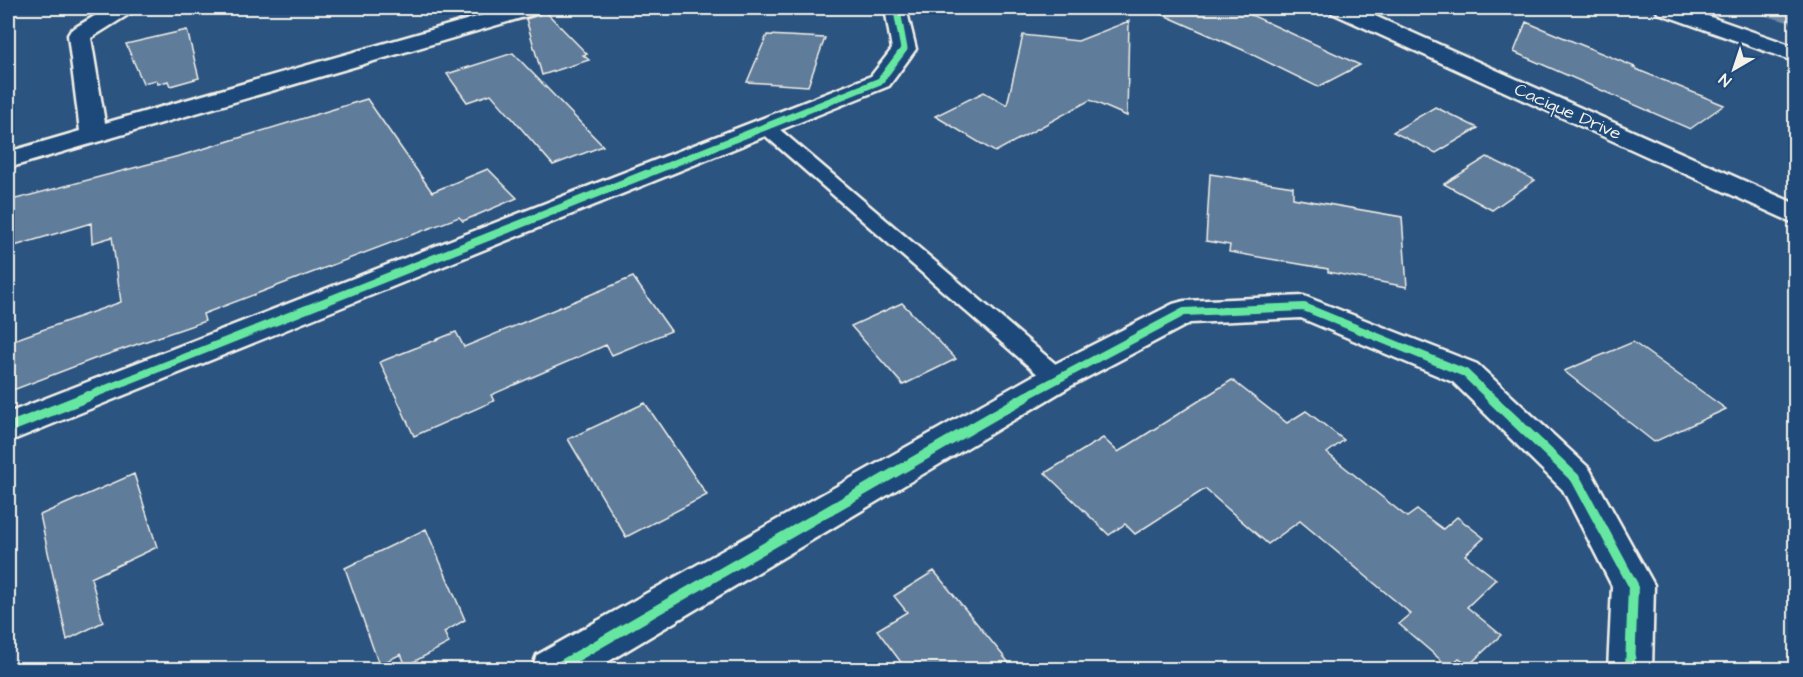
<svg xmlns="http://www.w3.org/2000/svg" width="1803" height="677" viewBox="0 0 1803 677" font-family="'Architects Daughter',sans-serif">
	<rect width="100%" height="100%" fill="#2c5481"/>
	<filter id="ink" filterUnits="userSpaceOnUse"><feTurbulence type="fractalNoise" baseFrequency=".0167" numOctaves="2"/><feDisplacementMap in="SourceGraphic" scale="12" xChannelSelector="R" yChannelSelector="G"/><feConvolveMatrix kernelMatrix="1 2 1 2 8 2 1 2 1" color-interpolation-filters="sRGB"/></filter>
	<g filter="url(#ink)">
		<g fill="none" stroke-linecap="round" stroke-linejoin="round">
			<!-- canal -->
			<path fill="#738ca6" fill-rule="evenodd" d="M1757 8H1796V24L1762 15Z"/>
		</g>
		<!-- building -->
		<path fill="#5e7b9a" stroke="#f4f1e8" stroke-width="1.5" d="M1148 8H1236L1360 65 1318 87 1243 50Z
			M543 9 587 54 583 55 589 60 542 75 526 19 539 15Z
			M1129 21 1127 116 1090 100 995 152 935 116 984 92 1007 105 1023 35 1078 41Z
			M1526 22 1635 67 1633 68 1724 105 1690 129 1514 52Z
			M187 30 199 78 170 86 168 81 158 84 156 80 143 83 126 44Z
			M767 35 825 38 808 86 747 82Z
			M513 53 603 146 553 165 491 94 467 102 447 74Z
			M367 99 432 192 488 169 517 198 463 221 459 217 203 314 205 321 94 359 8 392V342L121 302 112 237 92 243 91 223 8 248V201L183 155Z
			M1435 107 1478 128 1436 153 1393 132Z
			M1487 157 1535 180 1492 210 1444 184Z
			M1210 174 1293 187V198L1402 217 1407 287 1328 272V269L1229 252 1230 245 1206 241Z
			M633 277 671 331 612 355 606 345 491 395 494 401 414 436 380 362 456 332 464 347Z
			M902 303 956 359 903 385 851 326Z
			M1633 342 1726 409 1654 442 1564 371Z
			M1232 380 1287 423 1306 411 1344 440 1327 453 1407 517 1417 510 1443 529 1457 517 1484 538 1465 555 1496 579 1467 607 1501 635 1469 665 1459 658 1449 667 1399 624 1411 614 1300 521 1268 544 1205 489 1135 534 1125 524 1109 535 1045 473 1103 438 1118 452Z
			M645 403 707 495 626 537 568 439Z
			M134 474 157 547 91 578 103 622 67 640 40 515Z
			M426 529 465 620 444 632 449 643 406 666 401 654 379 665 345 568Z
			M934 571 1014 669H906L877 630 907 612 894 596Z"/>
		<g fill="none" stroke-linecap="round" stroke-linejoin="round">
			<!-- lane casing -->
			<g stroke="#f4f1e8" stroke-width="5">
				<path id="lane" d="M766 122 772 123 1065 372 1068 378 1065 384 1057 386 1049 384 760 131 758 127 760 123Z"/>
			</g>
			<!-- street casing -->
			<g stroke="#f4f1e8" stroke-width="5">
				<path id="street" d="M108 8H134L131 13 91 38 105 123 508 8H541L538 13 8 168V152L80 131 68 35 71 30Z
					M882 8H906L916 49 889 86 8 442V413L871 76 892 49 886 14Z
					M1329 8H1357L1796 204V224L1332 13Z
					M1304 296 1477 364 1589 468 1654 585 1652 670H1608L1612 586 1563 490 1453 382 1301 318 1190 323 1069 387 594 670H531L537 655 1045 369 1173 304 1184 301Z"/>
			</g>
			<!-- secondary casing -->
			<g stroke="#f4f1e8" stroke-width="5">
				<path id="secondary" d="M1655 8H1685L1796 47V62L1658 13Z"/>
			</g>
			<!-- lane -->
			<use href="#lane" fill="#1f4a7a" fill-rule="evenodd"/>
			<!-- street -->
			<use href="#street" fill="#1f4a7a" fill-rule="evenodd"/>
			<!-- secondary -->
			<use href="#secondary" fill="#1f4a7a" fill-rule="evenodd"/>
			<!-- cycleway-far2 casing -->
			<g stroke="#1f4a7a" stroke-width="10">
				<path id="cycleway-far2" d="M642 176 880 81 904 49 897 11 893 8"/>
			</g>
			<!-- cycleway-far1 casing -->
			<g stroke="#1f4a7a" stroke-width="12">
				<path id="cycleway-far1" d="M86 397 646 174
					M1024 397 1184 312 1304 307 1465 373 1490 397"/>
			</g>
			<!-- cycleway casing -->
			<g stroke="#1f4a7a" stroke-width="14">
				<path id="cycleway" d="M1489 396 1576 479 1633 585 1630 670
					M8 428 89 396
					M553 670 1027 396"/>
			</g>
			<!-- cycleway-far2 -->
			<use href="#cycleway-far2" stroke="#66e7a1" stroke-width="7"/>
			<!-- cycleway-far1 -->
			<use href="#cycleway-far1" stroke="#66e7a1" stroke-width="8"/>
			<!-- cycleway -->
			<use href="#cycleway" stroke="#66e7a1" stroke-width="10"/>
		</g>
	</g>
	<g text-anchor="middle" stroke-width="4.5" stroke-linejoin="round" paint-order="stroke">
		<!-- far-street labels -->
		<g font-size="18" fill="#f4f1e8" stroke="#1f4a7a">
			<text transform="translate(1568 111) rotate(24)" y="6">Cacique Drive</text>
		</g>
	</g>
	<!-- margin -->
	<rect width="1803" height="677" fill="none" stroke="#1f4a7a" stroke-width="30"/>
	<rect x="15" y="15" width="1773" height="647" fill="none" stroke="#f4f1e8" stroke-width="2" filter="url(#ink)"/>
	<!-- north arrow -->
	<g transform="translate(1734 69) rotate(219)" stroke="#1f4a7a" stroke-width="4.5" paint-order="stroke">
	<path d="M0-4.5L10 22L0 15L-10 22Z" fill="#f4f1e8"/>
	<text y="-9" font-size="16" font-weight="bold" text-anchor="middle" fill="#f4f1e8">N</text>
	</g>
</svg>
